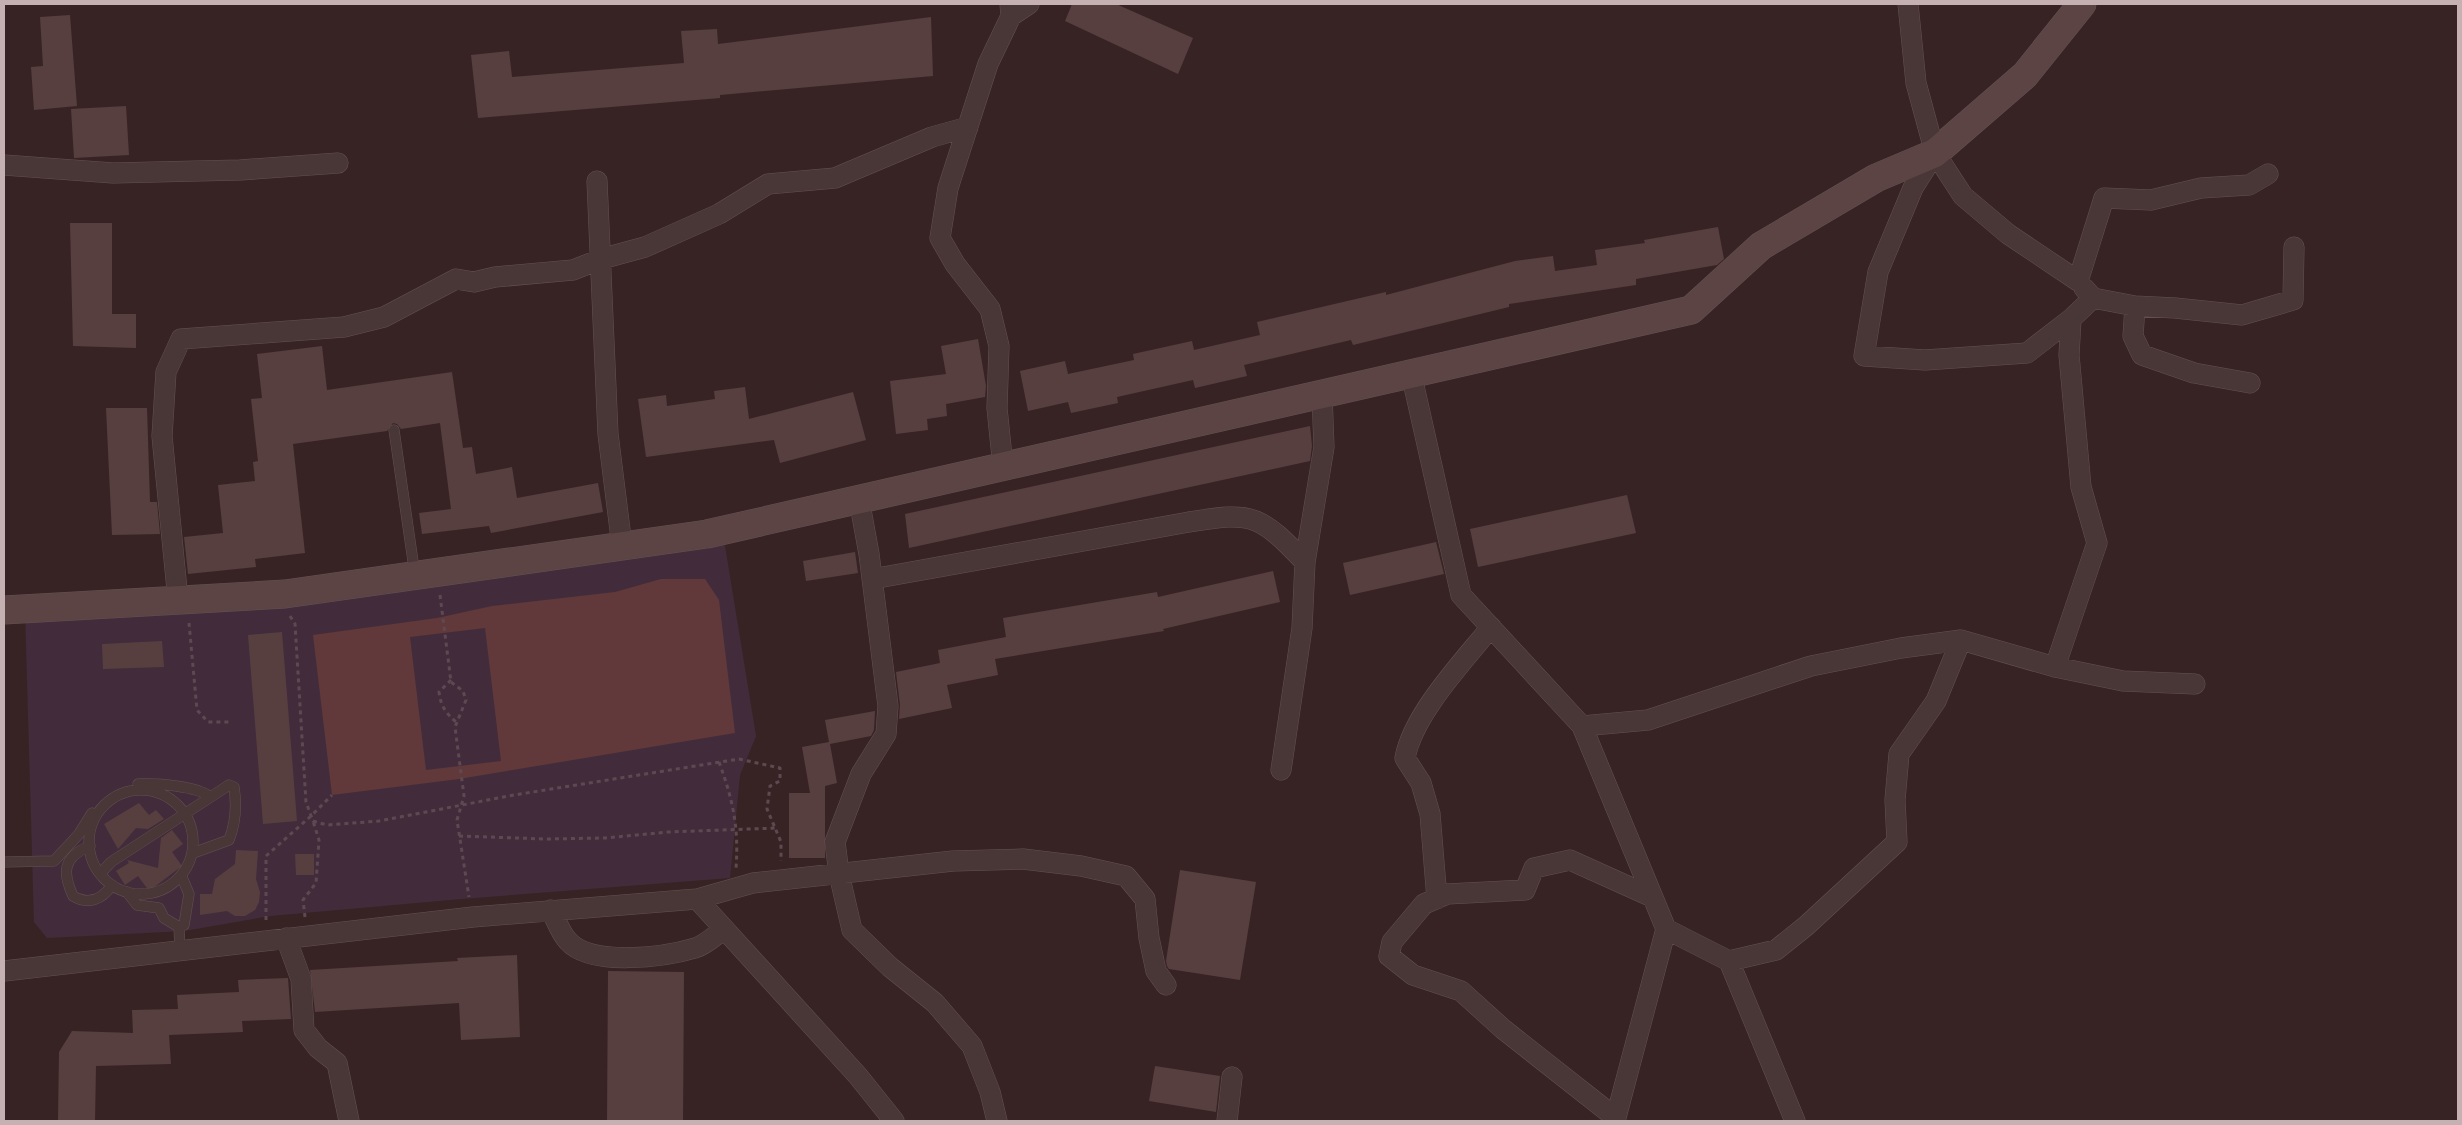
<svg xmlns="http://www.w3.org/2000/svg" width="2462" height="1125" viewBox="0 0 2462 1125" font-family="'Varela Round',sans-serif">
	<rect width="100%" height="100%" fill="#382324"/>
	<!-- green -->
	<path fill="#422c3b" d="M707 534 725 546 756 736 740 775 730 878 461 899 270 916 184 931 47 938 34 922 25 609Z"/>
	<!-- water -->
	<path fill="#61393a" fill-rule="evenodd" d="M661 579H705L719 600 735 733 459 779 332 795 313 635 437 618 492 606 615 592ZM485 628 501 761 426 770 410 637Z"/>
	<!-- building -->
	<path fill="#583f3f" d="M1072 4H1116L1193 38 1178 74 1065 21Z
		M70 15 77 106 34 110 31 67 43 66 40 17Z
		M931 17 933 76 720 95V98L478 118 471 55 509 51 512 77 684 63 681 31 717 29 718 44Z
		M126 106 129 155 74 158 71 109Z
		M70 223H112V314H136V348L73 346Z
		M1718 227 1724 259 1717 265 1636 279V285L1509 304V307L1353 345 1351 340 1244 365 1247 376 1195 388 1193 380 1117 397 1118 403 1071 413 1068 402 1028 411 1020 371 1065 361 1068 374 1134 360 1133 354 1192 341 1194 350 1260 335 1257 322 1386 292V295L1515 261 1553 256 1555 271 1597 265 1595 250 1645 243 1644 240Z
		M978 339 986 386 985 397 946 404 947 416 927 419 928 430 896 434 890 381 946 374 941 346Z
		M322 346 327 390 452 372 463 448 472 447 476 474 512 467 517 498 598 483 603 512 491 533 489 526 422 534 419 513 451 509 440 423 401 429 397 424 393 423 387 431 293 444 305 553 255 559 256 567 188 574 184 537 223 533 218 485 255 481 253 462 258 461 251 399 262 398 257 354Z
		M745 387 749 419 853 392 866 440 780 463 774 440 646 457 638 399 666 395 667 406 715 399 714 391Z
		M106 408H147L150 502H157L160 534 112 535Z
		M1310 426 1312 446 1310 461 909 548 905 514Z
		M1627 495 1636 533 1478 567 1470 529Z
		M1436 542 1444 574 1350 595 1343 563Z
		M855 552 858 573 806 581 803 561Z
		M1273 571 1280 602 1163 629 1164 631 995 659 998 675 947 685 952 708 899 719 900 705 896 672 940 663 938 650 1006 637 1003 618 1157 592 1158 597Z
		M282 632 297 821 263 824 248 635Z
		M162 641 164 667 103 669 102 644Z
		M875 711 874 730 871 736 830 744 837 783 825 786V858H789V793H810L802 747 829 742 825 720Z
		M139 803 149 815 156 810 164 819 148 829 136 828 118 849 104 824Z
		M172 830 183 844 172 852 182 866 149 891 138 876 125 885 116 871 129 863 127 860 158 868 161 838Z
		M236 850 258 851 256 879 260 892 259 902 255 910 245 916H235L227 911 200 915V894H212L215 879 235 864Z
		M295 854H314V875H296Z
		M1180 870 1256 882 1240 980 1169 969 1167 966 1166 961Z
		M517 955 520 1037 461 1040 459 1003 315 1012 310 970 458 961 457 958Z
		M608 971 684 972 683 1121H607Z
		M288 978 291 1019 242 1021 243 1032 169 1035 171 1064 96 1066 95 1121H58L59 1052 72 1031 133 1033 132 1010 178 1009 177 995 239 992 238 980Z
		M1155 1066 1220 1076 1216 1112 1149 1101Z"/>
	<g fill="none" stroke-linecap="round" stroke-linejoin="round">
		<!-- lane casing -->
		<g stroke="#645151" stroke-width="11">
			<path id="lane" d="M394 430 415 575
				M138 784C155 783 198 786 210 797
				M89 842a52 52 0 1 1 104 0a52 52 0 1 1-104 0Z
				M90 846C63 857 62 872 73 896 88 905 102 900 112 885
				M4 862 54 861 79 834 92 813
				M100 874 111 862 229 785 234 787C237 806 236 822 229 840L193 853
				M127 892 137 905 159 908 164 918 179 927 184 925 189 894 181 875
				M179 927 180 951"/>
		</g>
		<!-- street casing -->
		<g stroke="#645151" stroke-width="21">
			<path id="street" d="M1908 4 1916 83 1935 153 1963 196 2008 234 2078 281 2104 198 2151 200 2201 188 2249 185 2268 174
				M1011 16 1029 4
				M1935 153 1913 188 1878 272 1864 356 1925 360 2027 353 2071 319
				M4 165 113 173 240 170 338 163
				M597 181 608 434 622 546
				M2084 288 2093 298 2135 306 2175 308 2242 315 2293 300 2294 247
				M2135 306 2133 336 2142 355 2194 373 2250 383
				M1411 373 1461 595 1582 726 1666 929 1729 961 1795 1121
				M1003 467 997 408 999 346 990 309 955 264 940 238 948 188 988 64 1011 16 1010 4
				M859 499 869 554 888 706 886 734 861 774 835 842 839 874 852 930 890 967 935 1003 972 1046 990 1092 997 1121
				M872 579 1189 522C1211 519 1236 513 1256 521 1275 529 1291 548 1305 562
				M178 600 162 436 166 372 181 339 344 327 384 317 456 279 474 282 495 277 573 270 601 259 645 247 719 214 768 184 835 178 932 137 968 127
				M2055 667 2097 543 2081 487 2069 355 2071 319 2093 298
				M1582 726 1648 720 1811 666 1901 648 1961 640 2055 667 2123 681 2195 684
				M1281 770 1302 628 1305 562 1324 447 1322 394
				M697 899 753 883 953 861 1023 859 1081 866 1126 876 1145 899 1149 938 1156 971 1166 985
				M1437 899 1430 814 1421 783 1405 758C1413 714 1463 662 1491 627
				M551 910C556 920 561 934 568 941 591 967 665 957 695 948 705 945 716 935 724 929
				M286 938 301 979 304 1030 318 1048 337 1063 349 1121
				M1729 961 1776 950 1806 926 1897 842 1895 800 1899 754 1936 701 1961 640
				M4 971 473 917 697 899 858 1076 894 1121
				M1616 1118 1503 1029 1461 991 1413 975 1389 956 1392 942 1424 904 1447 894 1525 890 1534 868 1570 860 1652 897
				M1227 1121 1232 1077
				M1615 1121 1666 929"/>
		</g>
		<!-- secondary casing -->
		<g stroke="#645151" stroke-width="29">
			<path id="secondary" d="M4 610 285 594 707 534 1691 310 1761 246 1876 178 1935 153 2025 75 2082 4"/>
		</g>
		<!-- path -->
		<path stroke="#5e4952" stroke-width="3" stroke-dasharray="4 4" stroke-linecap="butt" d="M440 595 451 682 463 691 466 700 455 727 464 796 457 820 469 897
			M290 616 295 624 306 802 313 821 327 825 379 821 514 795 739 759 780 768V781L770 786 767 809 781 842V861
			M189 623 197 710 208 722H232
			M451 680 439 692C441 707 446 713 457 723
			M719 762C733 800 739 828 736 868
			M459 836 545 839 605 838 668 832 777 828
			M305 917 303 900 316 883 319 840 313 821
			M266 920V856L311 816 332 795"/>
		<!-- lane -->
		<use href="#lane" stroke="#493637" stroke-width="10"/>
		<!-- street -->
		<use href="#street" stroke="#493637" stroke-width="20"/>
		<!-- secondary -->
		<use href="#secondary" stroke="#5c4444" stroke-width="28"/>
	</g>
	<!-- border -->
	<rect width="2462" height="1125" fill="none" stroke="#c5b1b1" stroke-width="10"/>
</svg>
